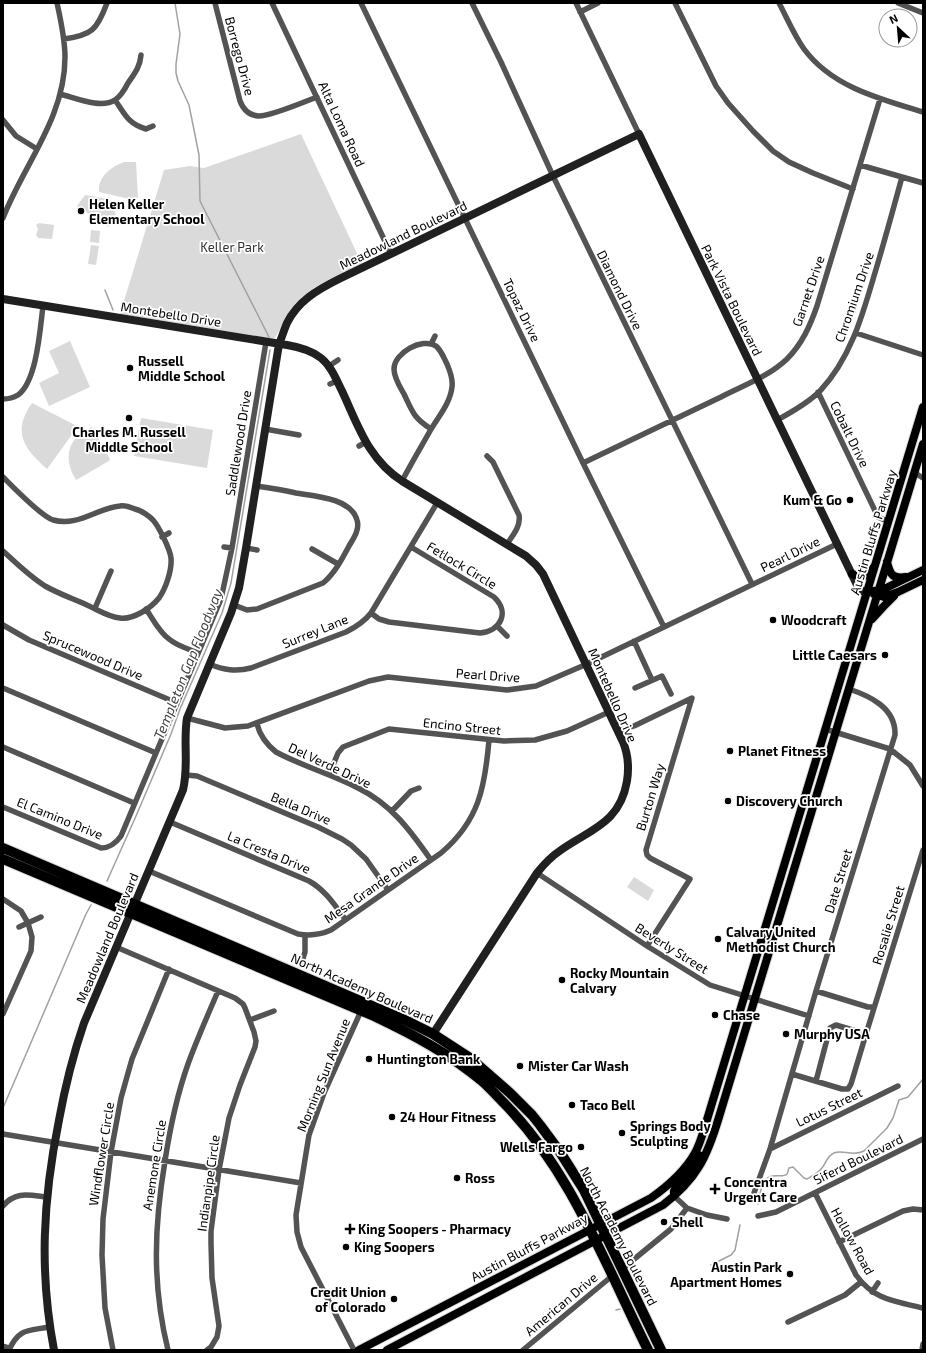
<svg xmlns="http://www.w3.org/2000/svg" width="926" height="1353" viewBox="0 0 926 1353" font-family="'Exo 2',sans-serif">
	<rect width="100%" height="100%" fill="#fff"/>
	<!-- green -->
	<path fill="#dadada" d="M301 134 362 264C337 276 308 286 291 309 284 318 281 330 274 339L120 314 164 170 190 166 204 168Z
		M124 162H136L138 198 134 200 99 192C98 176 111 167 124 162Z
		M85 195 108 199 116 214 109 227 77 206Z
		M39 223 54 225 52 239 38 238 36 235 38 229 36 225Z
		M91 230 100 231 99 243 90 242Z
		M91 245 99 246 96 265 88 264Z
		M70 341 90 387 49 406 39 383 59 373 49 351Z
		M32 403 75 425 76 429 47 469C23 448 12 432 32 403Z
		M141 418 213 430 207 468 134 456Z
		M92 427 110 459 109 461 76 480C62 458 68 437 92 427Z
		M634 877 654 890 648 901 627 887Z"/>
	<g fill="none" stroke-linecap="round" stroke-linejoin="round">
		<!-- stream -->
		<path stroke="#a1a1a1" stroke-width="1.5" d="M175 3 180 34 176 64V73L178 81 189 105 199 155 200 201 269 337
			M105 290 113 310
			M107 881 136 816 171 734 180 709 222 613 231 583 270 350
			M3 1108 86 914 91 905
			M758 1204C760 1197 760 1188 764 1182 770 1171 782 1179 787 1174 788 1173 788 1170 789 1168L793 1167 804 1178 807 1179C812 1176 818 1173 822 1168 826 1163 827 1156 834 1153 842 1149 853 1157 864 1151L887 1128 893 1118 899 1100 908 1097 923 1079
			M711 1265 731 1255 735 1250 740 1225
			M616 1310 620 1309"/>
		<!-- primary casing -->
		<g stroke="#dbdbdb" stroke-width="10">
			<path id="primary" d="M887 562C890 575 893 579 906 577
				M852 574C864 579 866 576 874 567
				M874 591 884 589 923 570
				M874 594 884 597 898 592 923 580
				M872 619 883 607 894 596
				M674 1195V1191L676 1187 688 1174 699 1155
				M359 1350 651 1198C668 1186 685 1171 695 1153 700 1144 703 1133 706 1123L923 407
				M387 1350 663 1205C697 1179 707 1157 719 1117L923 444"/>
		</g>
		<!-- highway casing -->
		<g stroke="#dbdbdb" stroke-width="12">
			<path id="highway" d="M3 848 405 1020 433 1034 470 1058 510 1093 532 1115 540 1125 560 1152 584 1190 661 1350
				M3 859 374 1016C412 1034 450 1054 482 1081 489 1087 495 1094 502 1101 571 1170 605 1264 648 1350"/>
		</g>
		<!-- street -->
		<path stroke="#535353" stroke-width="5.5" d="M215 3 240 101C243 109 249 115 258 116 269 117 304 102 317 97
			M272 3 391 254
			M361 3 583 463 664 627
			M472 3 501 62 553 176 752 584
			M576 3 639 134
			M675 3 716 86 728 103 753 131 773 151 789 162 813 173 853 189
			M779 3C787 18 794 35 804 49 832 87 880 99 923 112
			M898 3 923 13
			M580 12 598 3
			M64 39C92 35 97 30 107 3
			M60 94C76 98 101 109 115 100 121 96 125 89 128 83 135 73 140 67 141 55
			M115 100C125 114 128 124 146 129L153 126
			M3 120 16 136 37 149
			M860 165 923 183
			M3 218C24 164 65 118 65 57 65 39 61 21 57 3
			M856 333 923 355
			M431 344 435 336
			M329 366 338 360
			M330 384 337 381
			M818 392 878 517 889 522
			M3 399C8 399 13 398 18 395 37 381 40 329 43 306
			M777 420C792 412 808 403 820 391 850 359 862 317 874 276 884 243 893 210 902 177
			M265 429 299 435
			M359 446 366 442
			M487 456 493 462 519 515C521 526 513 535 507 544
			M583 463C629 441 675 419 721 397 744 385 768 377 787 359 802 344 810 326 817 306L880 99
			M915 473 923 478
			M3 477C14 488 41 516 53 520 78 527 97 508 120 506 125 505 130 507 135 509 142 511 148 515 153 520 159 527 170 549 171 558 172 570 166 588 159 598 151 608 133 620 120 618 109 617 98 610 89 606 74 599 59 594 45 586 29 576 16 563 3 551
			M402 481C411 464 421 447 430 431 438 417 450 404 452 387 453 380 450 371 447 364 444 358 441 350 436 346 422 337 394 353 394 369 394 378 400 387 404 394 413 413 414 418 431 429
			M162 537 169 533
			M224 547 232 548
			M246 548 257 550
			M312 549 338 564
			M234 605 247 610 257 609 323 583C335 573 342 559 349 546 354 538 360 529 357 520 351 498 314 496 296 493 283 490 270 488 256 486
			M95 608 111 571
			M146 609C153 619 159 632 169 639 177 646 189 649 198 653
			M371 613 379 619 389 622 480 633C501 631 510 612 494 597L411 547
			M3 625 29 640 177 703
			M497 626 507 636
			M634 641 652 680
			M209 664C224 670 236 672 251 668L346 632C356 627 364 622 371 613L437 503
			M3 688 156 753
			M635 688 662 676 671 694
			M187 718 225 728 248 726 369 681 388 677 507 690 536 686 587 664 837 544
			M257 724C260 736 266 744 276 752 302 766 331 774 358 788 391 804 410 830 431 860
			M825 729 890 749 910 765 923 786
			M618 731 634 726 692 698 646 850 647 855 650 858 690 879 647 946
			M3 747 134 803
			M186 775 197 776 318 827 342 839 351 845 366 859 388 890
			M329 775 338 753 343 747 389 729 504 741 535 740 567 731 609 712
			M3 807 101 848C110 848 116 843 121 836L221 599 232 548 266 342
			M392 811 411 791 419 788
			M170 822 309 881C325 890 334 904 345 919
			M149 871 298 934C310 936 320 935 331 930L441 853C479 821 485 787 489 740
			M537 873 647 946 710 985 809 1016
			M3 899 21 911 28 923 32 937 31 951 3 1014
			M19 927 41 917
			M116 947 235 998 243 1004 245 1008 254 1032 256 1041 255 1047 240 1085 229 1118 219 1170 211 1231V1243L212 1278 219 1326 217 1337 211 1347 207 1350
			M301 965 305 952V935
			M816 991 868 1007H874
			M250 1020 274 1011
			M792 1074 842 1089H848L851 1084 866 1034
			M816 1081 830 1028 836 1025 866 1034 923 850
			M3 1134 301 1183
			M770 1149 898 1086
			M754 1193 770 1149 816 991 895 735C896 708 870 696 849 689
			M815 1193 856 1275C874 1300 894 1301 923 1308
			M674 1196 687 1208 707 1215 727 1219
			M3 1206C15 1191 29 1195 46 1197
			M758 1216 776 1212 923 1139
			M839 1242 903 1211 913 1209 923 1210
			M622 1269 671 1229 687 1208
			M872 1292 878 1283
			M788 1322 845 1295 861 1282
			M3 1346 9 1348
			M9 1350C19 1328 28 1331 49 1327
			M113 1350 105 1308 102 1255 103 1219 111 1152 121 1098 132 1059 169 969
			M168 1350C152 1285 154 1227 165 1161 170 1128 177 1095 188 1064 197 1039 208 1015 218 991
			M354 1350 301 1247 297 1232 296 1215 309 1135 324 1093 361 1011
			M523 1350 612 1276
			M922 1350 923 1344"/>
		<!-- secondary -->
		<path stroke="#202020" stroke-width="8" d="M3 299 287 345C299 347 311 350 321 358 331 366 336 379 342 391 358 425 368 459 402 481L526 556 536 565 543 574 623 742C628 754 629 768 627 781 620 823 591 829 561 850 552 856 544 864 537 873L433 1034
			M54 1350C39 1271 43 1199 59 1120 65 1087 73 1055 84 1023L183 790C189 766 183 742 187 718L231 613 239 588 246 548 279 344C282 337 284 330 287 323 298 301 317 290 339 279L639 134 857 585 862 591 868 592"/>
		<!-- primary -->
		<use href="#primary" stroke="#000" stroke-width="8"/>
		<!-- highway -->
		<use href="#highway" stroke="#000" stroke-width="10"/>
	</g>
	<!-- markers -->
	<g fill="#000" stroke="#fff" stroke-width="1.5">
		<circle cx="81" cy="211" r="4"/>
		<circle cx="130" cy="368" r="4"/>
		<circle cx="129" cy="418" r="4"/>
		<circle cx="850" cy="500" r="4"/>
		<circle cx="773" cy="620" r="4"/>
		<circle cx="885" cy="655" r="4"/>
		<circle cx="730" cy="751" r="4"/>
		<circle cx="728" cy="801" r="4"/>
		<circle cx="718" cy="939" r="4"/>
		<circle cx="562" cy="980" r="4"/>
		<circle cx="715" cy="1015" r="4"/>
		<circle cx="786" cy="1034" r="4"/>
		<circle cx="369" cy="1059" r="4"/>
		<circle cx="520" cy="1066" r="4"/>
		<circle cx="572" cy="1105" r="4"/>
		<circle cx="392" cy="1117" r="4"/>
		<circle cx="622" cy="1133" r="4"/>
		<circle cx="581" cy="1147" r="4"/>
		<circle cx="457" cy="1178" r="4"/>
		<path d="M713 1183h4v4h4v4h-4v4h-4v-4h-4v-4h4z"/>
		<circle cx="664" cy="1222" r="4"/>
		<path d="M348 1223h4v4h4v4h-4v4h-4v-4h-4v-4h4z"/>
		<circle cx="346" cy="1247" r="4"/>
		<circle cx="790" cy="1274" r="4"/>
		<circle cx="394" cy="1299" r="4"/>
	</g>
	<g text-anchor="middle" stroke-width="3.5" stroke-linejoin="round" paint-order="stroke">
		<!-- street labels -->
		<g font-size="13" fill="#000" stroke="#fff">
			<text transform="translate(240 56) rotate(75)" y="5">Borrego Drive</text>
			<text transform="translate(342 124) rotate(65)" y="5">Alta Loma Road</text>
			<text transform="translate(403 235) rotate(-26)" y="5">Meadowland Boulevard</text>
			<text transform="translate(620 290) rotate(64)" y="5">Diamond Drive</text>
			<text transform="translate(808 291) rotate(-71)" y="5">Garnet Drive</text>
			<text transform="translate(854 297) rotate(-71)" y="5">Chromium Drive</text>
			<text transform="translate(732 300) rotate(64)" y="5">Park Vista Boulevard</text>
			<text transform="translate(522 310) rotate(64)" y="5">Topaz Drive</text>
			<text transform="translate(171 314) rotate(9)" y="5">Montebello Drive</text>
			<text transform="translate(850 434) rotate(64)" y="5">Cobalt Drive</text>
			<text transform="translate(238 443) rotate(-81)" y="5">Saddlewood Drive</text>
			<text transform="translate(873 532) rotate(-73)" y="5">Austin Bluffs Parkway</text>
			<text transform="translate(790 554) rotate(-26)" y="5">Pearl Drive</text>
			<text transform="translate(462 565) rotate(31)" y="5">Fetlock Circle</text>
			<text transform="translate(315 631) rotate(-22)" y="5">Surrey Lane</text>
			<text transform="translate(93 655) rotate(23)" y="5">Sprucewood Drive</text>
			<text transform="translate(488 675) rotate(4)" y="5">Pearl Drive</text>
			<text transform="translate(613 695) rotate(66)" y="5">Montebello Drive</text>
			<text transform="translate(462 726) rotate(6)" y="5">Encino Street</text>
			<text transform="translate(330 765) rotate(25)" y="5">Del Verde Drive</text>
			<text transform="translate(650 797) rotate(-73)" y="5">Burton Way</text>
			<text transform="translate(301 808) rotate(23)" y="5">Bella Drive</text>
			<text transform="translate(60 818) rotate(22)" y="5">El Camino Drive</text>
			<text transform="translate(269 852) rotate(23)" y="5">La Cresta Drive</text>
			<text transform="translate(838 881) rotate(-73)" y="5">Date Street</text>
			<text transform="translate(371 888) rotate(-35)" y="5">Mesa Grande Drive</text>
			<text transform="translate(888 925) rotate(-73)" y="5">Rosalie Street</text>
			<text transform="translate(107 938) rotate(-67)" y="5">Meadowland Boulevard</text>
			<text transform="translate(672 948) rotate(32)" y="5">Beverly Street</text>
			<text transform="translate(362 988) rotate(24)" y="5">North Academy Boulevard</text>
			<text transform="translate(323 1075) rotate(-68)" y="5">Morning Sun Avenue</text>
			<text transform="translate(829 1107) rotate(-26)" y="5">Lotus Street</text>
			<text transform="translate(101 1154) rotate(-81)" y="5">Windflower Circle</text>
			<text transform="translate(858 1159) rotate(-26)" y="5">Siferd Boulevard</text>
			<text transform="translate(154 1165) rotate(-81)" y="5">Anemone Circle</text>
			<text transform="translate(208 1183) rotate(-82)" y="5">Indianpipe Circle</text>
			<text transform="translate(619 1236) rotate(63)" y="5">North Academy Boulevard</text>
			<text transform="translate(853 1241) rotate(61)" y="5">Hollow Road</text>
			<text transform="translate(529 1247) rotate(-28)" y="5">Austin Bluffs Parkway</text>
			<text transform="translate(561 1304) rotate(-40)" y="5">American Drive</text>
		</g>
		<!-- poi labels -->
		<g font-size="13" font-weight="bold" fill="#000" stroke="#fff" text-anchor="start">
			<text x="89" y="209">Helen Keller<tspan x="89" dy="15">Elementary School</tspan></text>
			<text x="138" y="366">Russell<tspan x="138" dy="15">Middle School</tspan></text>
			<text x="129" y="437" text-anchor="middle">Charles M. Russell<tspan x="129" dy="15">Middle School</tspan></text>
			<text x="842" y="505" text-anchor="end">Kum &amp; Go</text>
			<text x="781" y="625">Woodcraft</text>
			<text x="877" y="660" text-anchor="end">Little Caesars</text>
			<text x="738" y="756">Planet Fitness</text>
			<text x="736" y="806">Discovery Church</text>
			<text x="726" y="937">Calvary United<tspan x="726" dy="15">Methodist Church</tspan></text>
			<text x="570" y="978">Rocky Mountain<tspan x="570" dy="15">Calvary</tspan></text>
			<text x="723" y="1020">Chase</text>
			<text x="794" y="1039">Murphy USA</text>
			<text x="377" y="1064">Huntington Bank</text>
			<text x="528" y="1071">Mister Car Wash</text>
			<text x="580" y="1110">Taco Bell</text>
			<text x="400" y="1122">24 Hour Fitness</text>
			<text x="630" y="1131">Springs Body<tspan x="630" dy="15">Sculpting</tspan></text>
			<text x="573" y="1152" text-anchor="end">Wells Fargo</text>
			<text x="465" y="1183">Ross</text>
			<text x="724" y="1187">Concentra<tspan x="724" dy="15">Urgent Care</tspan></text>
			<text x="672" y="1227">Shell</text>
			<text x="358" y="1234">King Soopers - Pharmacy</text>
			<text x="354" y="1252">King Soopers</text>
			<text x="782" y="1272" text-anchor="end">Austin Park<tspan x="782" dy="15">Apartment Homes</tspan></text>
			<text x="386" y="1297" text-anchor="end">Credit Union<tspan x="386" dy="15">of Colorado</tspan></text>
		</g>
		<!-- park labels -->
		<g font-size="13" fill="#313131" stroke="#fff">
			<text x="232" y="252">Keller Park</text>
		</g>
		<!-- water labels -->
		<g font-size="14" font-style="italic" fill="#424242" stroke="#fff">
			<text transform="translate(188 664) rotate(-68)" y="5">Templeton Gap Floodway</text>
		</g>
	</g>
	<!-- border -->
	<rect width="926" height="1353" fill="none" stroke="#000000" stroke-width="8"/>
	<!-- north arrow -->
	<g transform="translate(898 28) rotate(334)"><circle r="19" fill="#ffffff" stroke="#999999"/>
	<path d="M0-3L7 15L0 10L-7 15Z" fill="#000000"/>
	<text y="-6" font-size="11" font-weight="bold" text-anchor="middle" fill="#000000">N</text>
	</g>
</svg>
